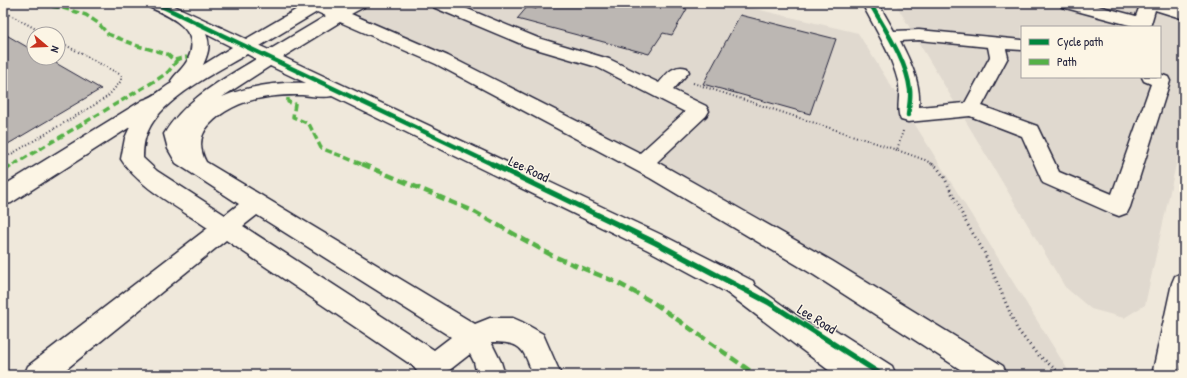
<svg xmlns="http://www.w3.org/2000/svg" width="1187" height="378" viewBox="0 0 1187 378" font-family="'Patrick Hand',sans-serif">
	<rect width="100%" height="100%" fill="#efe8db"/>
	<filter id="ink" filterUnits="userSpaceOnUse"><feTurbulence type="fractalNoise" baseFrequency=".025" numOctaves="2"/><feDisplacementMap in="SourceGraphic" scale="8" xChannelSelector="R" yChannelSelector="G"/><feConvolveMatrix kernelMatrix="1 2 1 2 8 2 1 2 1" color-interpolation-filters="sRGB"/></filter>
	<g filter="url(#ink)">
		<!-- built -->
		<path fill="#e0d9cf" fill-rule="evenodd" d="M310 3H731L858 33 1071 375H1017L642 164Z
			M895 3H1184V128L1145 305 1124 318 1091 309 1065 287ZM1022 27H1160V77H1022Z"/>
		<!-- building -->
		<path fill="#bcb7b3" stroke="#22223b" d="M541 3H661L687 9 672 35 663 33 649 54 517 19 528 6 536 9Z
			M740 15 836 39 810 114 703 84Z
			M3 33 34 51V58H47L101 89 3 147Z"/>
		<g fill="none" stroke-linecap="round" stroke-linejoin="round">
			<!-- minor casing -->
			<g stroke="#22223b" stroke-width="3">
				<path id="minor" d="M147 3H168L246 39 304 5 303 3H327L338 8 346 3H366L364 7 351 14 448 56 640 153 685 112 597 67 526 46 433 7 431 3H453L538 38 609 59 659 83C667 74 673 64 687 68L689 72 673 90 706 106 709 111 706 116 657 162 832 261 1003 366 1007 375H969L814 275 650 178 436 64 340 22 283 57 664 236 753 281 756 289 753 297 744 300 735 297 648 250 332 96C323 98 312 96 302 95 269 94 232 100 209 125 199 136 199 149 206 162L475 324 490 318H513L522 322 543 334 561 375H533C523 348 522 342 491 342L501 362 505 375H477L474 362 470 354 447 372 448 375H420L413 366 226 240 59 375H24L28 366 208 228C181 209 138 187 121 159L125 138 130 127 11 203 3 205V186L143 100C155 97 161 89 172 83L171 81C176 73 184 68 188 59 202 30 170 16 149 7ZM317 12 326 16 269 50 260 46ZM206 34 232 47 203 65C208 54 211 45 206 34ZM247 54 256 59C222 80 185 99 164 134L168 149 176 163 239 204 225 215 157 171 143 158C143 148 144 139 148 131 162 98 217 72 247 54ZM270 66 306 83C277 82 249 86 222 97ZM257 215 451 337 434 350 243 226Z
					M862 3H878L894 31 919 30 1022 40V50L1006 49 1008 57 982 106 1037 126 1059 172 1112 194 1151 84 1144 81 1142 77H1160V74L1168 77 1170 81 1130 207 1127 213 1119 216 1111 213 1043 183 1022 136 970 116 908 122 901 120C895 110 902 93 898 81 891 53 875 29 862 3ZM919 40 988 47 990 57 965 103 919 107C921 83 911 63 900 41Z
					M1060 3H1087L1136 16 1141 3H1166L1184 9V19L1155 10 1150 27H1132L1133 26 1062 7Z
					M825 325 834 329 892 366 896 375H859L816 345 812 337 816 329Z"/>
			</g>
			<!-- major casing -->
			<g stroke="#22223b" stroke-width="3">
				<path id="major" d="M727 269 736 272 867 366 871 375H835L718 286 715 279 718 272Z
					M1184 272V351L1180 375H1152L1172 283 1175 276Z"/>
			</g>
			<!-- path-far1 -->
			<path stroke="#22223b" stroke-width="2" stroke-dasharray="1 2.5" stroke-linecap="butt" d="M3 11 45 34
				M693 83 897 150
				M903 131 897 150 925 160 934 165
				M3 159 101 101 108 96 121 81V75L58 41"/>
			<!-- path -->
			<path stroke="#22223b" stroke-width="3" stroke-dasharray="1 3.5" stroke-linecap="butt" d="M932 164 937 167 944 177 966 222 984 252 1017 329 1036 353 1062 375"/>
			<!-- minor -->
			<use href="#minor" fill="#fcf5e5" fill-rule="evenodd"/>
			<!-- major -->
			<use href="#major" fill="#fcf5e5" fill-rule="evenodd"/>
			<!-- quiet-far1 -->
			<path stroke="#55b146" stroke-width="3.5" stroke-dasharray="7 3.5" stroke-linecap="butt" d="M175 60 187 57
				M288 98V102L295 104 293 117 309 124 321 148 364 165
				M13 165 158 79 168 72 176 62 167 54 138 46 108 34 98 23 86 15 63 8 33 3"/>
			<!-- quiet -->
			<path stroke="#55b146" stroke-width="4.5" stroke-dasharray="9 4.5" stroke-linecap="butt" d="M362 164 473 211 553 256 616 282 654 303 756 375
				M3 171 14 164"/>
			<!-- cycleway-far1 casing -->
			<g stroke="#fcf5e5" stroke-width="6">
				<path id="cycleway-far1" d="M155 3 494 165
					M870 3C884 28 907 61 910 90 911 98 909 107 908 115"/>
			</g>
			<!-- cycleway casing -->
			<g stroke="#fcf5e5" stroke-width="8">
				<path id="cycleway" d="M492 164 656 243 768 302 882 375"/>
			</g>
			<!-- cycleway-far1 -->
			<use href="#cycleway-far1" stroke="#00873e" stroke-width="4.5"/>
			<!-- cycleway -->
			<use href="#cycleway" stroke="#00873e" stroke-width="5.5"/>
		</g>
	</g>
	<g text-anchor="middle" stroke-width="3" stroke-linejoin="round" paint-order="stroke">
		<!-- street labels -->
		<g font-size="14" fill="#22223b" stroke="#fcf5e5">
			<text transform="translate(529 169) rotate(25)" y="5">Lee Road</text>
			<text transform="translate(817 319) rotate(32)" y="5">Lee Road</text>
		</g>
	</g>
	<!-- margin -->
	<rect width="1187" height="378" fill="none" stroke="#fcf5e5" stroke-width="16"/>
	<rect x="8" y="8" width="1171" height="362" fill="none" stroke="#22223b" stroke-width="1.5" filter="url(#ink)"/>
	<!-- legend -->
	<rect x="1021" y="26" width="140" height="52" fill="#fcf5e5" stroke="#a5a1a1"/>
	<rect x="1029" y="39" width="20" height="6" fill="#00873e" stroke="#a5a1a1"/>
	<text x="1057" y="46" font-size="12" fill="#22223b">Cycle path</text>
	<rect x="1029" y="59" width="20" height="6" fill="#55b146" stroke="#a5a1a1"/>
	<text x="1057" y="66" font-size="12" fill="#22223b">Path</text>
	<!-- north arrow -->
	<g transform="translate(46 46) rotate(109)"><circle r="19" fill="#fcf5e5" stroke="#a5a1a1"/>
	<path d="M0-3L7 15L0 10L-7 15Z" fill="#c8321e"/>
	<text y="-6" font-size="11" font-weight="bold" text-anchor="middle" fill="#22223b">N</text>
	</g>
</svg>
